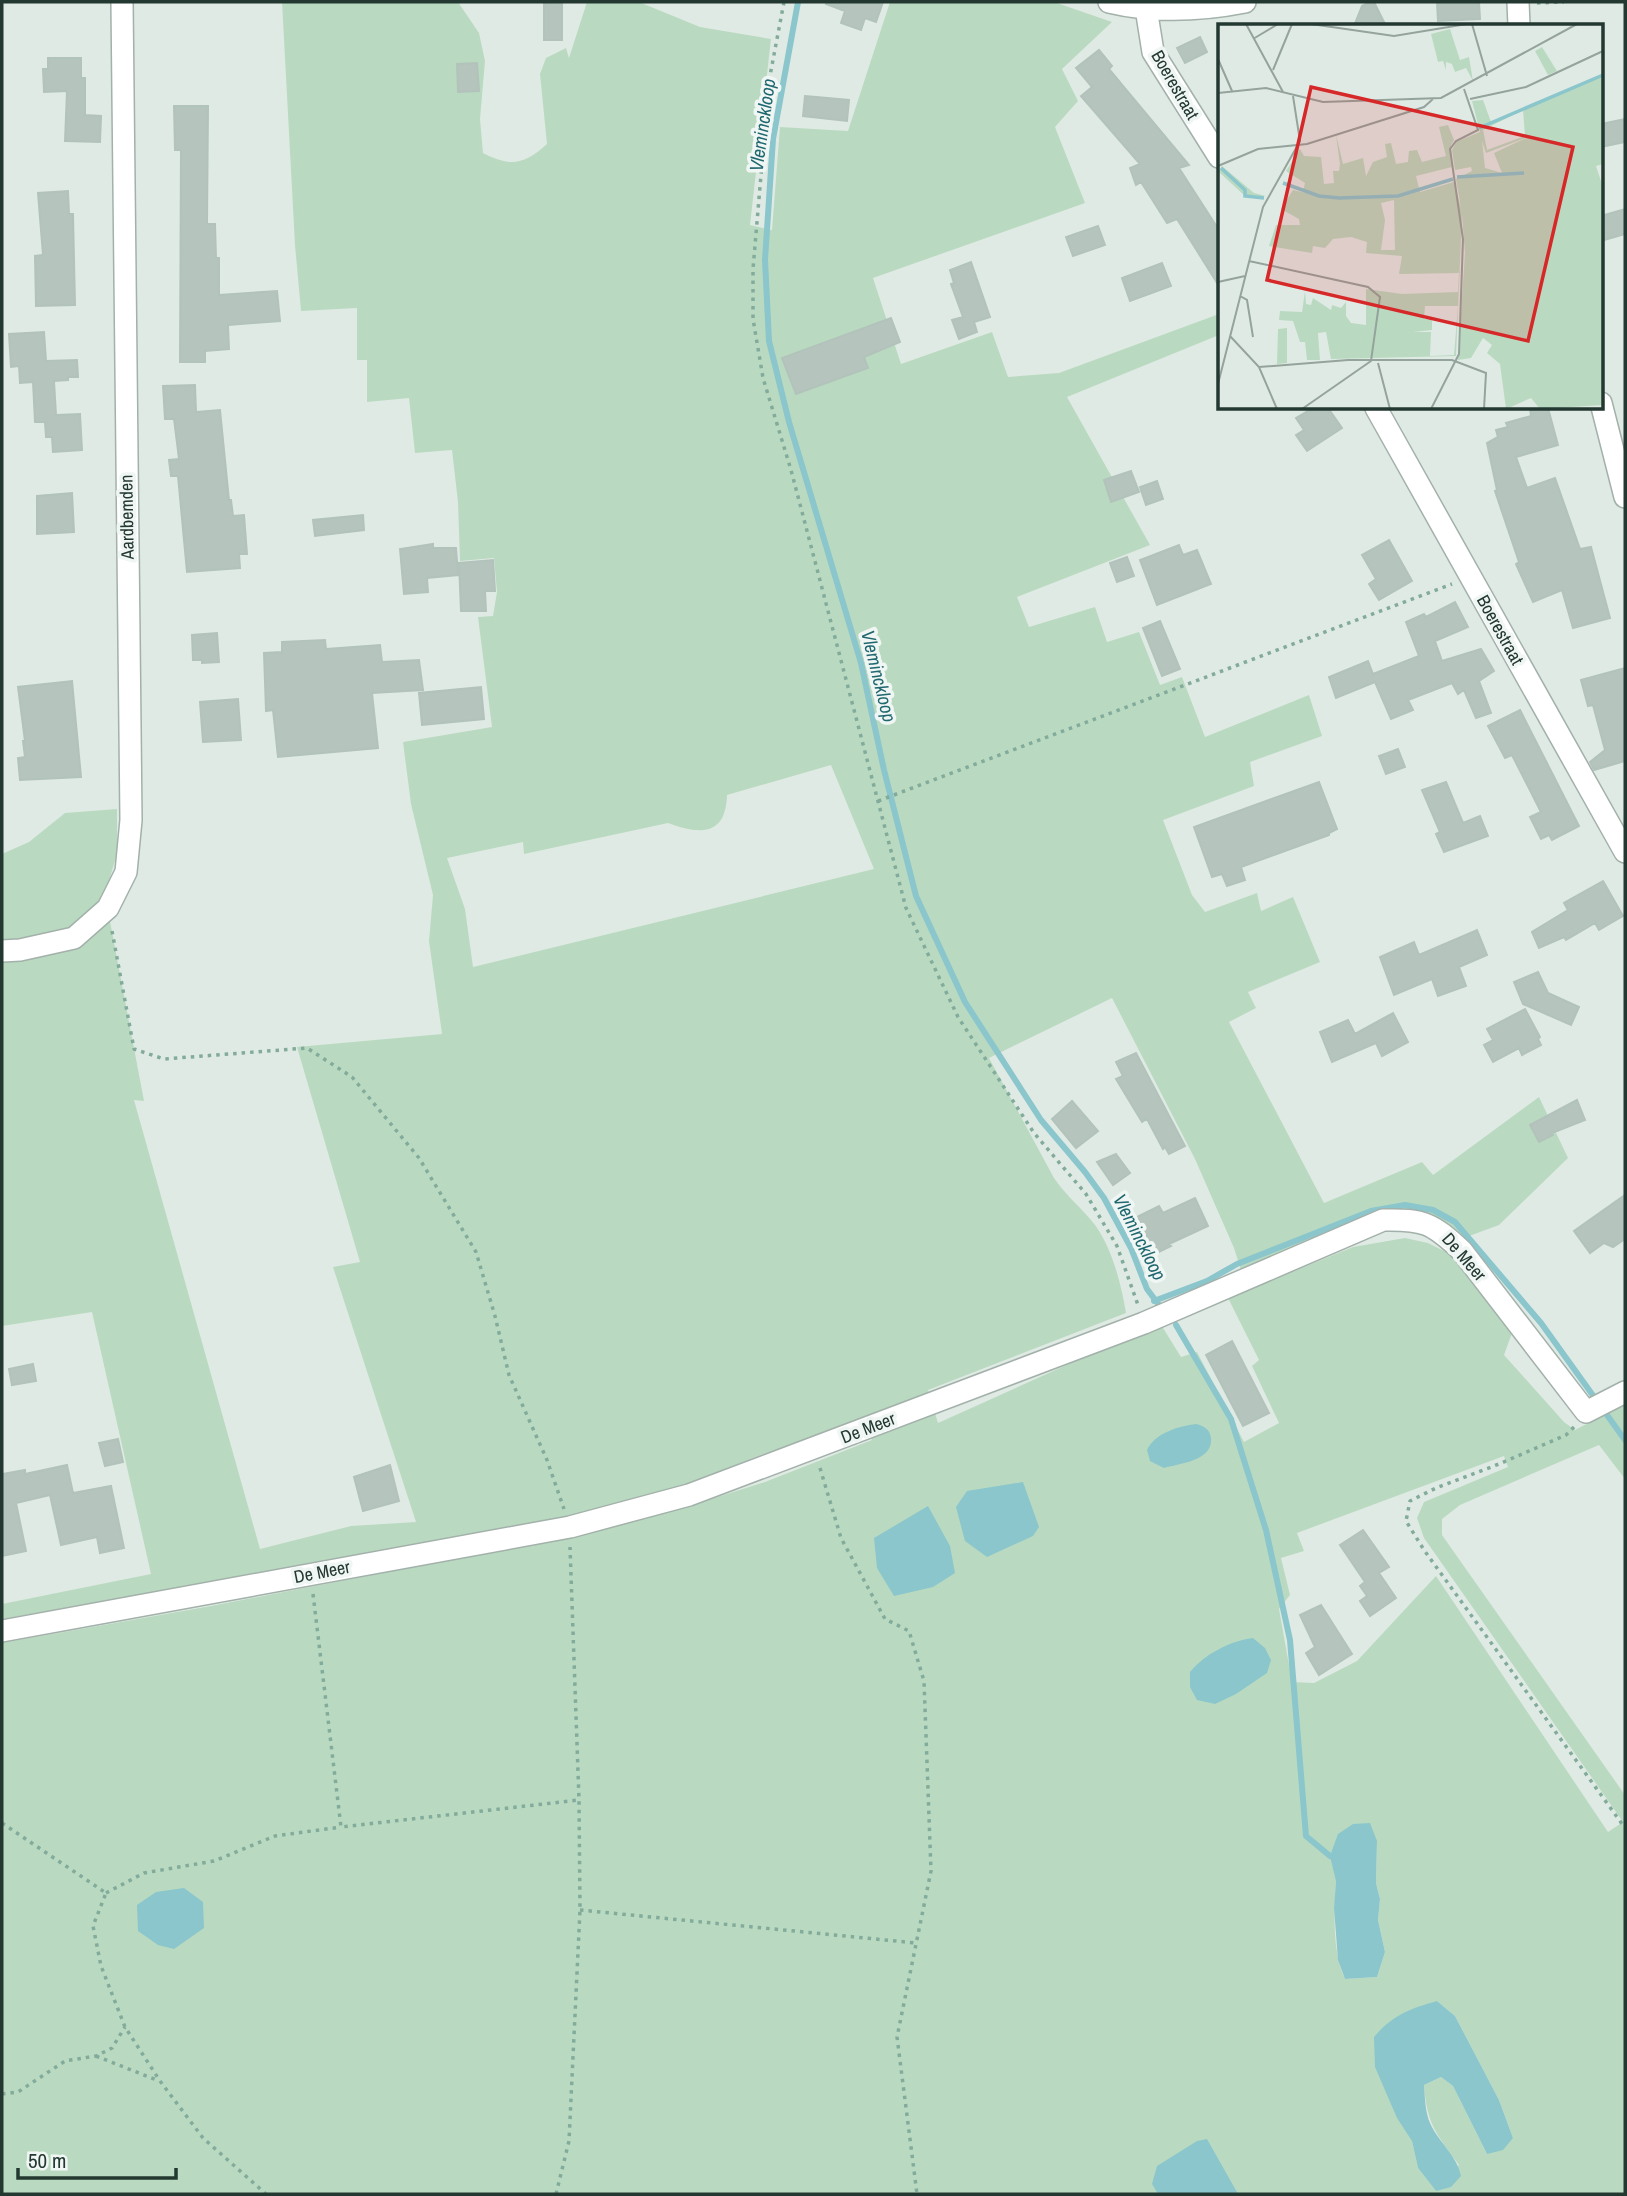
<svg xmlns="http://www.w3.org/2000/svg" width="1627" height="2196" viewBox="0 0 1627 2196" font-family="'Archivo Narrow',sans-serif">
	<rect width="100%" height="100%" fill="#e0eae4"/>
	<!-- green -->
	<path fill="#b9dac0" fill-rule="evenodd" d="M282 2H458L479 33 485 61 480 119 483 153C510 167 524 165 547 144L540 74 546 58 566 48 569 58 587 2H639L700 27 771 39 750 225 772 230 780 127 848 131 890 2H1054L1112 22 1062 69 1078 101 1055 127 1085 203 873 278 901 364 992 332 1008 377 1059 373 1219 314V335L1067 397 1150 545 1017 597 1029 627 1095 607 1107 642 1139 632 1160 685 1182 677 1205 737 1309 695 1322 736 1250 762 1254 786 1163 820 1192 895 1205 912 1257 893 1261 911 1293 897 1320 962 1248 992 1256 1008 1229 1022 1324 1203 1422 1162 1433 1175 1539 1097 1568 1158 1499 1225 1461 1239 1358 1224 1285 1250 1241 1270 1234 1248 1195 1159 1112 998 989 1058 1054 1178C1065 1194 1078 1205 1091 1220 1111 1243 1121 1283 1126 1313L928 1390 938 1423 1160 1323 1181 1357 1197 1352 1244 1442 1279 1423 1252 1366 1259 1360 1228 1298 1353 1247 1405 1238 1428 1243 1454 1256 1512 1333 1504 1355 1564 1422 1575 1430 1625 1404V1479L1599 1445 1460 1505 1442 1519V1535L1625 1795V2194H2V1643L211 1606 583 1534 692 1505 765 1482 872 1440 861 1420 755 1457 674 1490 585 1516 2 1619V1604L151 1574 92 1312 2 1326V854L29 842 65 813 117 809V853L105 895 144 1101 134 1100 260 1549 351 1526 416 1522 333 1267 360 1262 297 1047 442 1034 429 941 433 895 411 804 403 742 492 727 478 617 493 616 497 592 494 558 460 561 458 502 452 450 415 453 409 398 367 402V360H357V308L301 311 295 245ZM831 765 874 869 473 967 465 909 447 858 523 842 524 854 668 823C700 835 726 836 727 795ZM1504 1456 1508 1467 1424 1502 1417 1518 1424 1538 1623 1822 1608 1832 1436 1576 1357 1661 1314 1683 1292 1682 1279 1609 1290 1595 1281 1558 1304 1551 1297 1533ZM1377 1841 1376 1883 1380 1899 1378 1920 1385 1952 1377 1977 1345 1979C1332 1952 1334 1911 1336 1881ZM1437 2001 1455 2016 1499 2100 1513 2138 1487 2154 1453 2086 1441 2077 1424 2085C1427 2125 1436 2133 1459 2165L1436 2191 1418 2168 1412 2141Z"/>
	<!-- water -->
	<path fill="#8ac6cc" d="M1196 1424C1204 1426 1210 1429 1211 1438 1213 1461 1181 1463 1164 1468L1150 1461 1147 1450C1155 1433 1179 1426 1196 1424Z
		M1023 1482 1039 1527 1033 1536 987 1557 965 1541 956 1507 967 1491Z
		M928 1506 950 1546 955 1573 933 1587 894 1596 877 1568 874 1538Z
		M1253 1638 1265 1648 1271 1660 1267 1673 1236 1694 1215 1704 1197 1700 1190 1687V1672C1205 1654 1230 1641 1253 1638Z
		M1370 1823 1377 1841 1376 1883 1380 1899 1378 1920 1385 1952 1377 1977 1345 1979 1338 1960 1334 1908 1336 1881 1330 1856 1338 1834 1353 1824Z
		M184 1888 203 1902 204 1928 174 1949 158 1945 138 1931 137 1905 156 1892Z
		M1437 2001 1455 2016 1499 2100 1513 2138 1503 2150 1487 2154 1453 2086 1441 2077 1424 2085C1425 2097 1425 2112 1430 2123 1439 2143 1457 2155 1461 2176L1451 2187 1436 2191 1418 2168 1412 2141 1397 2118 1375 2067 1374 2037C1393 2015 1409 2009 1437 2001Z
		M1207 2139 1238 2194H1158L1152 2184 1157 2166 1197 2141Z"/>
	<g fill="none" stroke-linecap="round" stroke-linejoin="round">
		<!-- stream -->
		<path stroke="#8ac6cc" stroke-width="6" d="M798 2 773 139 765 260 769 341 789 422 861 663 884 770 916 896 965 1002 1041 1120 1085 1172 1104 1198 1131 1248 1147 1289 1159 1305
			M1154 1301 1207 1281 1237 1264 1371 1211 1405 1205 1433 1210 1455 1222 1541 1323 1625 1440
			M1176 1325 1231 1419 1266 1530 1290 1640 1306 1836 1330 1856"/>
	</g>
	<!-- building -->
	<path fill="#b5c4bd" stroke="#b2c3bb" stroke-width="2" d="M544 2H562V40H544Z
		M827 2H883L876 22 865 18 861 30 841 23 845 11 826 4Z
		M1370 2H1374L1386 26H1354L1362 6Z
		M1437 2H1479L1480 19 1438 21Z
		M1200 37 1207 52 1185 63 1177 48Z
		M1099 50 1112 66 1109 69 1123 86 1189 165 1179 168 1219 230V286L1177 219 1167 223 1141 182 1136 185 1130 168 1140 164 1081 96 1092 87 1076 68Z
		M48 58H81V78H85V115L101 116 100 142 65 141 67 91 44 92 43 69H48Z
		M477 63 479 91 458 92 457 64Z
		M805 96 849 100 847 121 803 116Z
		M174 106H208L207 224H215L216 258H219V295L277 291 280 321 228 325 229 349 205 351V362H180L181 150H175Z
		M1625 119V142L1601 147V124Z
		M68 191 69 214H73L75 305 36 306 35 256 43 255 38 193Z
		M1625 209V234L1601 241V216Z
		M1098 226 1105 245 1073 256 1066 237Z
		M971 262 990 317 974 322 977 332 959 339 952 320 963 317 951 284 954 283 950 270Z
		M1162 263 1171 286 1130 301 1122 278Z
		M891 318 900 342 864 357 868 368 796 394 782 358Z
		M44 332 46 361 77 360 78 377H68V380L54 381 56 415 80 414 82 450 53 452 52 437H46L45 422H35L33 382 20 383 19 366 11 367 9 334Z
		M195 385 196 412 220 410 229 500H231L233 516 244 515 247 554H239L240 568 187 572 178 476H171L169 460 179 459 174 419H165L163 386Z
		M1313 408H1328L1342 428 1307 451 1296 435 1304 430 1296 418Z
		M1530 408H1548L1558 445 1516 457 1527 488 1555 478 1580 549 1591 547 1610 618 1573 628 1562 590 1533 602 1516 564 1519 562 1495 491 1497 490 1487 443 1498 437 1496 430 1508 427 1506 423 1531 416Z
		M1131 471 1139 492 1111 502 1104 480Z
		M1157 481 1163 499 1146 505 1140 487Z
		M72 493 74 532 37 534V496Z
		M363 515 364 530 315 536 313 520Z
		M1389 540 1412 581 1379 600 1369 584 1376 579 1362 555Z
		M433 544V548H456L458 575 427 578 428 592 404 594 400 549Z
		M1179 545 1183 555 1197 550 1211 584 1157 605 1140 560Z
		M1127 557 1134 576 1117 582 1110 563Z
		M493 560 495 591H485L486 611H461L459 563Z
		M1455 602 1468 627 1435 641 1442 661 1481 649 1494 671 1479 681 1491 713 1476 718 1464 690 1458 694 1452 683 1408 700 1413 710 1391 719 1375 682 1336 698 1329 677 1368 661 1373 674 1419 656 1406 622 1424 614 1426 617Z
		M1160 621 1180 669 1162 676 1143 628Z
		M217 633 219 662 202 663V660H193L192 635Z
		M325 640 326 649 380 645 382 662 419 660 423 690 372 693 378 748 278 757 273 710 266 711 264 653 282 652V642Z
		M1625 668V761L1594 770 1590 762 1605 750 1593 705 1588 706 1581 680Z
		M72 681 81 777 20 780 18 758 25 757 23 741H25L18 687Z
		M481 687 484 719 422 725 419 693Z
		M238 699 241 740 203 742 200 702Z
		M1520 710 1579 826 1552 840 1549 835 1541 839 1530 817 1541 812 1512 755 1505 758 1488 726Z
		M1398 749 1405 767 1386 774 1379 756Z
		M1319 782 1337 829 1329 833V835L1241 867 1245 880 1227 886 1222 874 1212 877 1194 827Z
		M1446 782 1463 823 1480 816 1488 836 1444 852 1436 834 1440 832 1422 790Z
		M1603 881 1623 916 1599 930 1595 923 1566 940 1564 937 1539 948 1532 932 1568 910 1564 903Z
		M1477 930 1487 955 1459 967 1466 986 1438 996 1432 979 1394 995 1380 957 1414 942 1419 955Z
		M1538 972 1548 993 1579 1007 1571 1025 1523 1004 1514 982Z
		M1525 1009 1540 1037 1538 1039 1541 1045 1522 1055 1519 1048 1493 1062 1484 1045 1493 1040 1487 1029Z
		M1393 1013 1408 1042 1382 1056 1376 1043 1332 1062 1320 1032 1348 1020 1355 1034Z
		M1136 1053 1185 1146 1169 1154 1165 1147 1163 1149 1147 1119 1142 1122 1116 1079 1123 1076 1116 1062Z
		M1577 1100 1585 1120 1552 1133 1553 1135 1539 1142 1530 1125Z
		M1072 1101 1098 1131 1076 1148 1052 1119Z
		M1116 1154 1130 1173 1113 1185 1097 1162Z
		M1625 1195V1239L1613 1247 1604 1243 1590 1253 1574 1231Z
		M1195 1198 1208 1226 1169 1244 1171 1246 1155 1254 1137 1217 1159 1206 1163 1213Z
		M1232 1341 1269 1413 1243 1426 1206 1355Z
		M33 1364 36 1381 12 1385 9 1369Z
		M118 1439 123 1462 105 1466 99 1443Z
		M67 1465 73 1493 111 1486 124 1548 100 1553 97 1537 61 1545 50 1495 16 1503 26 1551 2 1556V1474L25 1470V1474Z
		M390 1465 399 1501 363 1511 354 1477Z
		M1363 1530 1389 1567 1379 1573 1396 1598 1370 1616 1360 1601 1367 1596 1360 1586 1365 1582 1340 1545Z
		M1321 1605 1352 1654 1319 1675 1306 1653 1315 1647 1300 1615Z"/>
	<g fill="none" stroke-linecap="round" stroke-linejoin="round">
		<!-- minor casing -->
		<g stroke="#a3b1ab" stroke-width="24">
			<path id="minor" d="M1109 2C1155 13 1199 11 1245 2
				M1145 2 1153 52 1219 157
				M1518 2 1519 26
				M1601 403 1625 497
				M1376 408 1625 852
				M2 951 20 950 74 938 108 908 126 872 131 820 122 2
				M2 1631 570 1527 689 1495 1144 1323 1383 1220C1424 1219 1432 1223 1462 1251L1586 1412 1625 1392"/>
		</g>
		<!-- path -->
		<path stroke="#82ab9c" stroke-width="3.5" stroke-dasharray="3.5 5" stroke-linecap="butt" d="M784 2 769 81 753 269V319L763 378 791 470 906 908 958 1017 1034 1133 1086 1194 1117 1246 1138 1305
			M1537 3 1564 2
			M878 801 1452 584
			M112 931 134 1049 164 1059 307 1048 352 1077 419 1158 476 1252 495 1316 509 1375 547 1460 564 1509
			M1574 1427 1566 1435 1499 1464 1436 1488 1410 1501 1406 1521 1424 1550 1625 1828
			M820 1468 841 1538 885 1619 909 1631 924 1681 931 1871 897 2037 917 2194
			M313 1594 341 1827 579 1800
			M2 1823 106 1893 93 1926 101 1966 125 2027 160 2081 203 2138 266 2194
			M106 1893 144 1873 214 1861 275 1836 341 1827
			M580 1910 916 1943
			M96 2056 159 2081
			M2 2094 18 2092 65 2061 96 2056 112 2048 125 2027
			M556 2194 569 2141 580 1910 579 1800 570 1547"/>
		<!-- minor -->
		<use href="#minor" stroke="#fff" stroke-width="21"/>
	</g>
	<g text-anchor="middle" stroke-width="7" stroke-linejoin="round" paint-order="stroke">
		<!-- street labels -->
		<g font-size="18" fill="#223831" stroke="#f0f6f3">
			<text transform="translate(1175 85) rotate(60)" y="6">Boerestraat</text>
			<text transform="translate(127 517) rotate(-91)" y="6">Aardbemden</text>
			<text transform="translate(1500 630) rotate(61)" y="6">Boerestraat</text>
			<text transform="translate(1464 1257) rotate(49)" y="6">De Meer</text>
			<text transform="translate(868 1428) rotate(-21)" y="6">De Meer</text>
			<text transform="translate(322 1572) rotate(-11)" y="6">De Meer</text>
		</g>
		<!-- water labels -->
		<g font-size="19" font-style="italic" fill="#206870" stroke="#f0f6f3">
			<text transform="translate(762 125) rotate(-82)" y="7">Vleminckloop</text>
			<text transform="translate(879 676) rotate(76)" y="7">Vleminckloop</text>
			<text transform="translate(1140 1237) rotate(63)" y="7">Vleminckloop</text>
		</g>
	</g>
	<!-- overview -->
	<g transform="translate(1218 24)">
		<rect width="385" height="385" fill="#e0eae4"/>
		<path d="M232 5 242 36 251 33 255 57 248 44 237 48 234 40 228 38V46L225 37 220 38 213 10ZM324 23 339 47 330 51 317 27ZM385 52V140L378 142 385 163V381L322 385 313 374 288 385 282 340 269 329 274 321 265 314 253 334 240 336 247 229 244 192 238 332 113 335 108 308 100 309 102 336H89L87 318H82L75 297 61 296 62 287 84 288 87 267 88 280 93 281 95 274 113 286 114 281 123 284 128 278V292L133 299 148 301V265L184 270 240 268 241 249 181 250 184 232 148 229 149 218 133 213 115 215 107 224 95 222 94 229 51 222 58 201H82L81 195 63 185 75 166 97 171 85 167 87 159 68 147 82 125 86 132 103 133 106 160 116 159 115 147H121L122 140 118 111 125 140 145 134 148 152 155 138 169 133 167 120 173 119 178 140 190 138 191 127 199 126 204 138 228 132 221 103 230 101 236 116 233 121 234 143 198 152 202 168 236 158 243 184 238 155 254 147 253 143 237 146 234 126 238 118 262 108 254 77 265 76 273 98ZM305 86 307 112 269 126 265 106ZM310 113 276 129 284 149 267 144 264 117 268 129ZM176 176 177 226H163L167 196 163 179ZM207 282H240L236 331 212 332 213 308H195L214 306V295H206ZM4 142 36 169 48 172H27L1 148ZM69 304V339L59 340 60 305Z" fill="#b9dac0" fill-rule="evenodd"/>
		<path fill="none" stroke="#8ac6cc" stroke-width="3.5" d="M261 104 385 51M3 144 27 166V172L46 174M239 153 306 149M65 159 101 172 121 174 180 172 235 155"/>
		<path fill="none" stroke="#94a39c" stroke-width="2" d="M28 0 65 68M93 0 176 12 249 0M254 0 269 52M35 15 60 0M0 35 14 67M55 46 74 0M0 69 48 64 105 78 223 74 359 0M252 75 308 63 385 27M0 142 40 125 89 120 206 83 215 75M31 237 150 263 162 273 153 337 84 385M0 258 27 252M22 272 29 276 35 313M12 312 41 343 59 385M160 339 172 385M41 343 130 336H234L268 349 266 385M0 360 45 183 82 117 75 72M213 385 241 330 245 215 232 125 238 117 260 106 246 65"/>
		<path fill="#d62828" fill-opacity="0.15" stroke="#d62828" stroke-width="3.5" d="M93 63 355 123 310 317 49 256Z"/>
		<rect width="385" height="385" fill="none" stroke="#223831" stroke-width="3.5"/>
	</g>
	<!-- border -->
	<rect width="1627" height="2196" fill="none" stroke="#223831" stroke-width="7"/>
	<!-- scale -->
	<path d="M18 2168v10h158v-10" fill="none" stroke="#223831" stroke-width="3.5"/>
	<text x="28" y="2168" font-size="21" fill="#223831" stroke="#f0f6f3" stroke-width="5" paint-order="stroke">50 m</text>
</svg>
